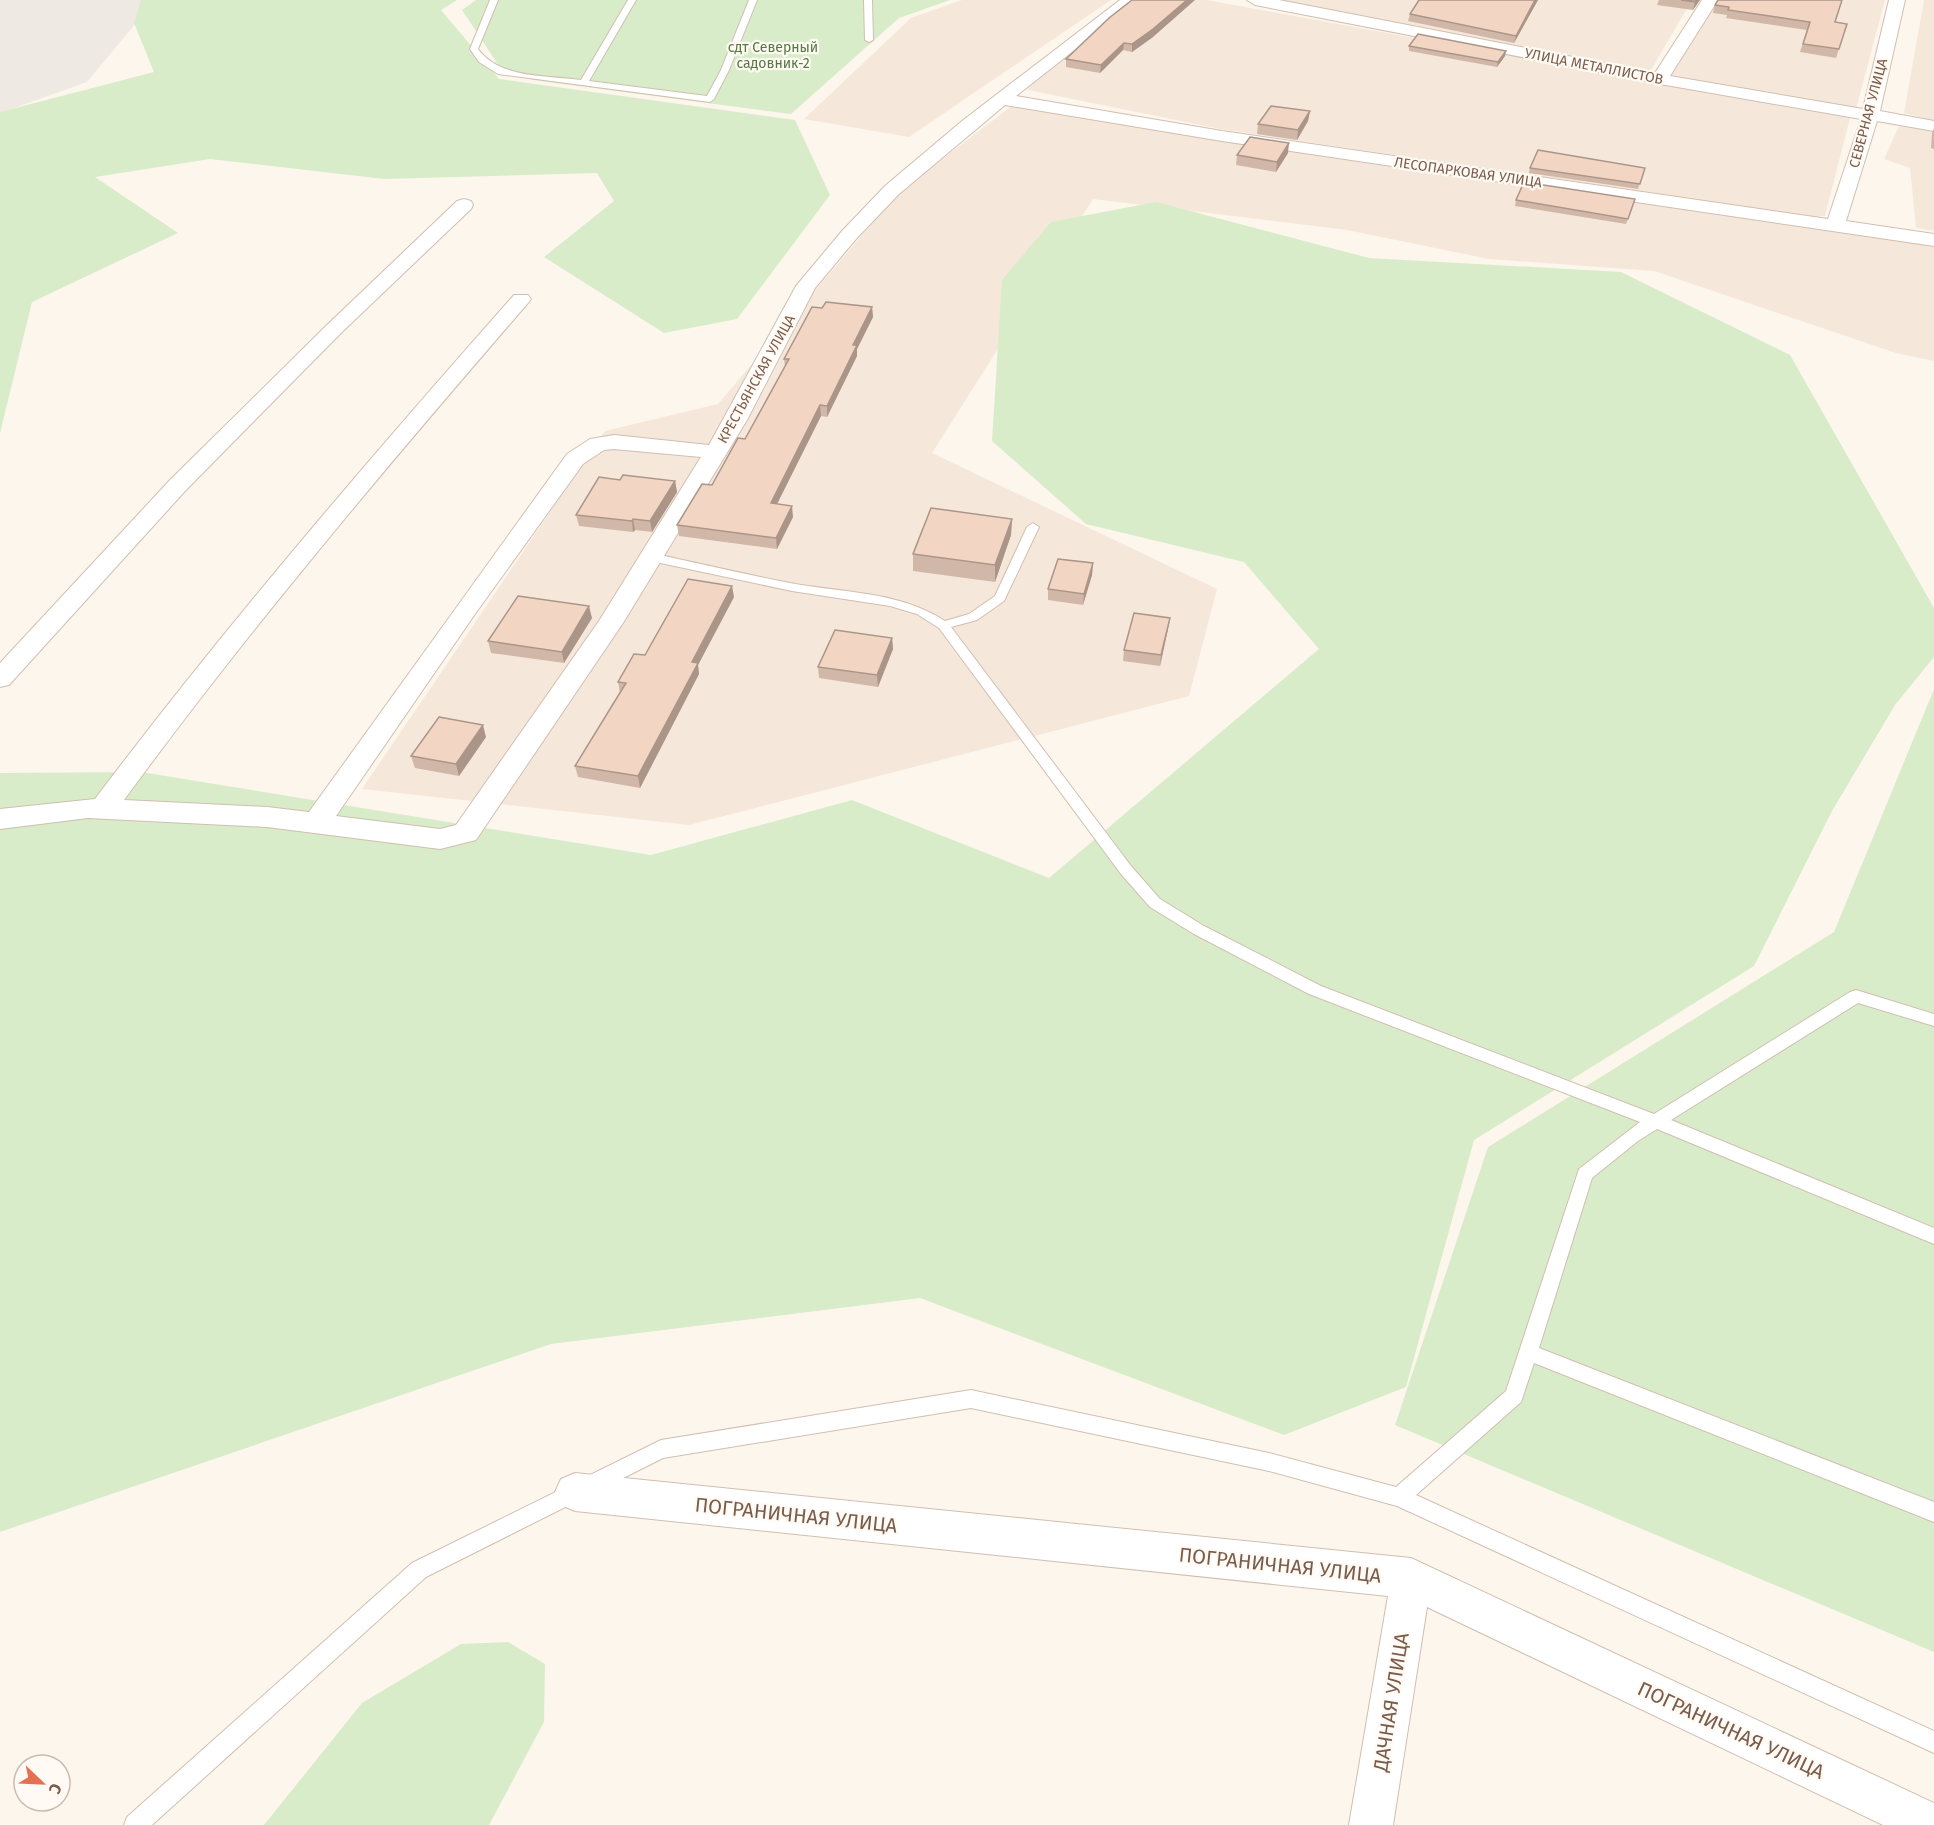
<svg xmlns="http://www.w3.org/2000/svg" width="1934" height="1825" viewBox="0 0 1934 1825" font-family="'Fira Sans',sans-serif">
	<rect width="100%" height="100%" fill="#fdf6ec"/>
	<!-- residential -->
	<path fill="#f5e8da" d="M962 0H1111L909 137 804 119 911 18Z
		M1148 0H1207L1850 118 1825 216 1815 217 1220 129 1028 90V79Z
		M1254 0H1692L1650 72Z
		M1718 0H1885L1856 109 1670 77Z
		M1924 0H1934V121L1904 113Z
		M1013 105 1934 246V361L1896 353 1654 271 1489 259 1347 230 1093 199 932 453 1217 589 1189 696 689 825 362 789 605 431 718 404 898 193Z
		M1899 126 1934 131V231L1916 228 1910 168 1884 159Z"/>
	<!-- industrial -->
	<path fill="#efe9e4" d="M0 0H145V12L87 82 0 113Z"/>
	<!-- green -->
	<path fill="#d8ecc9" d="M141 0H457L441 10 499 79 795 120 830 195 737 319 664 333 544 257 614 201 597 173 384 179 210 159 95 177 178 233 32 302 0 433V112L154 72 134 23Z
		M476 0H950L899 18 791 114 533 80 503 72 462 10Z
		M1156 202 1369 258 1621 272 1790 355 1934 608V657L1895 705 1832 811 1754 966 1474 1140 1406 1387 1284 1435 920 1298 551 1344 0 1532V773L141 772 651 855 852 800 1049 878 1319 649 1244 562 1086 524 992 441 1002 280 1051 222Z
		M1934 689V1652L1395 1425 1488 1147 1834 932Z
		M508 1642 545 1664 544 1722 489 1825H264L362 1703 461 1644Z"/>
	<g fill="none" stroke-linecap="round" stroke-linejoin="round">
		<!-- service casing -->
		<g stroke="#d1beb0" stroke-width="2">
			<path id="service" d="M490 0H498L478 49C500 79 547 75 581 80L628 0H636L589 81 707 96 721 70 749 0H757L729 70 714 99 710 102 498 74 479 62 470 49Z
				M864 0H872L873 40 869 42 865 40Z
				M1033 523 1039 527 1004 601 977 620 951 627 1131 866 1160 899 1204 926 1321 986 1654 1114 1850 992 1856 990 1934 1014V1026L1858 1003 1671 1120 1934 1228V1244L1657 1129 1638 1141 1592 1178 1539 1348 1934 1502V1522L1534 1363 1521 1402 1416 1495 1934 1731V1753L1397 1506 1269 1471 971 1408 663 1458 426 1577 152 1825H124L127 1817 412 1563 661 1440 971 1390 1269 1453 1396 1487 1506 1391 1579 1169 1640 1122 1309 994 1194 934 1150 907 1121 874 939 628 917 614 890 606 792 591 651 561 645 557 651 553C697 563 744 574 790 583 843 593 899 591 945 621L969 614 995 596 1027 527Z"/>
		</g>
		<!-- minor casing -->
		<g stroke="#d1beb0" stroke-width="2">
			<path id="minor" d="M1120 0H1138L1016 96 1222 131 1828 219 1861 119 1660 84 1255 5 1247 0H1279L1655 73 1702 0H1718L1670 76 1863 109 1889 0H1905L1880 111 1934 121V131L1877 121 1846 221 1934 234V246L1222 141 1005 105 899 194 856 239 815 288 747 420 623 623 476 840 440 849 267 827 88 818 0 829V809L95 799C227 624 369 459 514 295H528L531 299 528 303C388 465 250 628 124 800L267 807 309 812 567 454 590 439 614 435 709 445 796 286 842 231 885 186 962 121ZM614 449 701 457 599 621 456 825 440 829 336 816 475 614 583 464 604 450Z
				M464 199 471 201 473 205 471 209 341 333 186 490 9 685 0 687V663L170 480 327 325 457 201Z
				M575 1473 1411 1558 1934 1803V1825H1883L1427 1607 1393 1825H1349L1388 1596 575 1511 561 1505 555 1492 561 1479Z"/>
		</g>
		<!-- service -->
		<use href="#service" fill="#fff" fill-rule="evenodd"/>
		<!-- minor -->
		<use href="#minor" fill="#fff" fill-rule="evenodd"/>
	</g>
	<!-- wall -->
	<path fill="#d1b7a8" d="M1538 0 1514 43 1408 21 1410 14Z
		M1659 0H1700L1693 10 1657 5Z
		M1715 5 1835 22 1839 49 1836 58 1800 52 1807 30 1726 18 1727 15 1713 13Z
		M1109 18 1153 37 1132 52 1123 50 1100 73 1066 67V59Z
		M1409 46 1506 51 1505 56 1497 67 1409 51Z
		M1310 111 1308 121 1297 140 1257 134 1258 124Z
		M1934 128V149L1931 148 1932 133Z
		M1288 153 1276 172 1236 165 1237 155Z
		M1530 168H1645L1638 189 1529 173Z
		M1635 199 1626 224 1515 206 1516 200Z
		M872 307 873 317 857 349V356L827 417 821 416 777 504 793 517 777 549 679 536 677 525 712 485 745 439 785 367 784 359 822 308Z
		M620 480 675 481 677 492 652 532 635 530 633 532 579 526 576 515Z
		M1012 519 1011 535 995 582 913 571V554Z
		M1093 563 1092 575 1083 605 1048 600V589Z
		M734 597 698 665 699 674 640 788 578 777 575 766 620 693 618 682Z
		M592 618 564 663 491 653 488 641Z
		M1168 629 1160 666 1123 661 1124 650Z
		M892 638 893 649 878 687 819 678 818 667Z
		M486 737 459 776 415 768 411 756Z"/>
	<!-- shaded-wall -->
	<path fill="#aa9588" d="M1187 0H1195L1153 37 1132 52V44Z
		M1535 0H1538L1514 43 1516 36Z
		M1697 0H1700L1693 10 1695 2Z
		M1124 43 1123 50 1100 73 1101 65Z
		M1506 51 1505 56 1497 67 1498 62Z
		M1310 111 1308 121 1297 140 1298 130Z
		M1289 143 1288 153 1276 172 1277 162Z
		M872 307 873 317 857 349V356L827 417V406L853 345Z
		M820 405 821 416 772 514 771 503Z
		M675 481 677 492 652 532 650 521Z
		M792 506 793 517 777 549 776 538Z
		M633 519 635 530 633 532 632 521Z
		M1012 519 1011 535 995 582V565Z
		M1093 563 1092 575 1083 605 1084 594Z
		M732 586 734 597 698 665 699 674 640 788 638 776 692 662Z
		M589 606 592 618 564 663 562 652Z
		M1170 618 1168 629 1160 666 1161 655Z
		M892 638 893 649 878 687 877 675Z
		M483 725 486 737 459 776 456 764Z"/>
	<!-- building -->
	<path fill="#f3d5c3" stroke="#aa9588" stroke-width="1.5" d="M1132 0H1187L1153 29 1132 44 1124 43 1101 65 1066 59 1109 18Z
		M1419 0H1535L1516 36 1410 14Z
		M1681 0H1697L1695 2Z
		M1718 0H1842L1835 22 1847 24 1839 49 1803 44 1810 22 1728 10 1729 7 1715 5Z
		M1418 34 1506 51 1498 62 1409 46Z
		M1271 106 1310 111 1298 130 1258 124Z
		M1250 137 1289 143 1277 162 1237 155Z
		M1538 150 1645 168 1640 184 1530 168Z
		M1524 182 1635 199 1628 219 1516 200Z
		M826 302 872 307 853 345H857L827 406 820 405 771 503 792 506 776 538 677 525 702 484 712 485 738 438 745 439 789 359H784L812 307 822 308Z
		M623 475 675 481 650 521 633 519 632 521 576 515 599 477 620 480Z
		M931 508 1012 519 995 565 913 554Z
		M1058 559 1093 563 1084 594 1048 589Z
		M688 579 732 586 692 662 698 663 638 776 575 766 626 683 618 682 634 654 645 655Z
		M518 596 589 606 562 652 488 641Z
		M1134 613 1170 618 1161 655 1124 650Z
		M835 630 892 638 877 675 818 667Z
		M439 717 483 725 456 764 411 756Z"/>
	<g text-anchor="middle" stroke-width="4.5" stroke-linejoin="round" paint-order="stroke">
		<!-- far-park labels -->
		<g font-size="14" fill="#537a41" stroke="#fffaf3">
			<text x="773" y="52">сдт Северный<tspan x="773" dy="16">садовник-2</tspan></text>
		</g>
		<!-- far-street labels -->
		<g font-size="14" fill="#7a5c4d" stroke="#fffaf3">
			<text transform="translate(1594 66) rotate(11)" y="5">УЛИЦА МЕТАЛЛИСТОВ</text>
			<text transform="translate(1868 113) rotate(-75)" y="5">СЕВЕРНАЯ УЛИЦА</text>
			<text transform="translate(1468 172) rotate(8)" y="5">ЛЕСОПАРКОВАЯ УЛИЦА</text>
			<text transform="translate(756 379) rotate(-61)" y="5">КРЕСТЬЯНСКАЯ УЛИЦА</text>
		</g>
		<!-- near-street labels -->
		<g font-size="20" fill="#7a5c4d" stroke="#fffaf3">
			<text transform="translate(796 1515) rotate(6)" y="7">ПОГРАНИЧНАЯ УЛИЦА</text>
			<text transform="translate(1280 1565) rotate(6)" y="7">ПОГРАНИЧНАЯ УЛИЦА</text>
			<text transform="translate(1391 1702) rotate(-81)" y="7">ДАЧНАЯ УЛИЦА</text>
			<text transform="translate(1731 1730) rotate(25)" y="7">ПОГРАНИЧНАЯ УЛИЦА</text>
		</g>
	</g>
	<!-- north arrow -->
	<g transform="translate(42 1783) rotate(113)"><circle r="28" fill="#fffaf3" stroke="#cabbb1" stroke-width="1.5"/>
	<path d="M0-4.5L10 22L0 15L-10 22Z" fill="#e76f51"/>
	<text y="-9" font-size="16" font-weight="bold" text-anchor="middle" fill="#7a5c4d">С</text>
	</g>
</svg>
